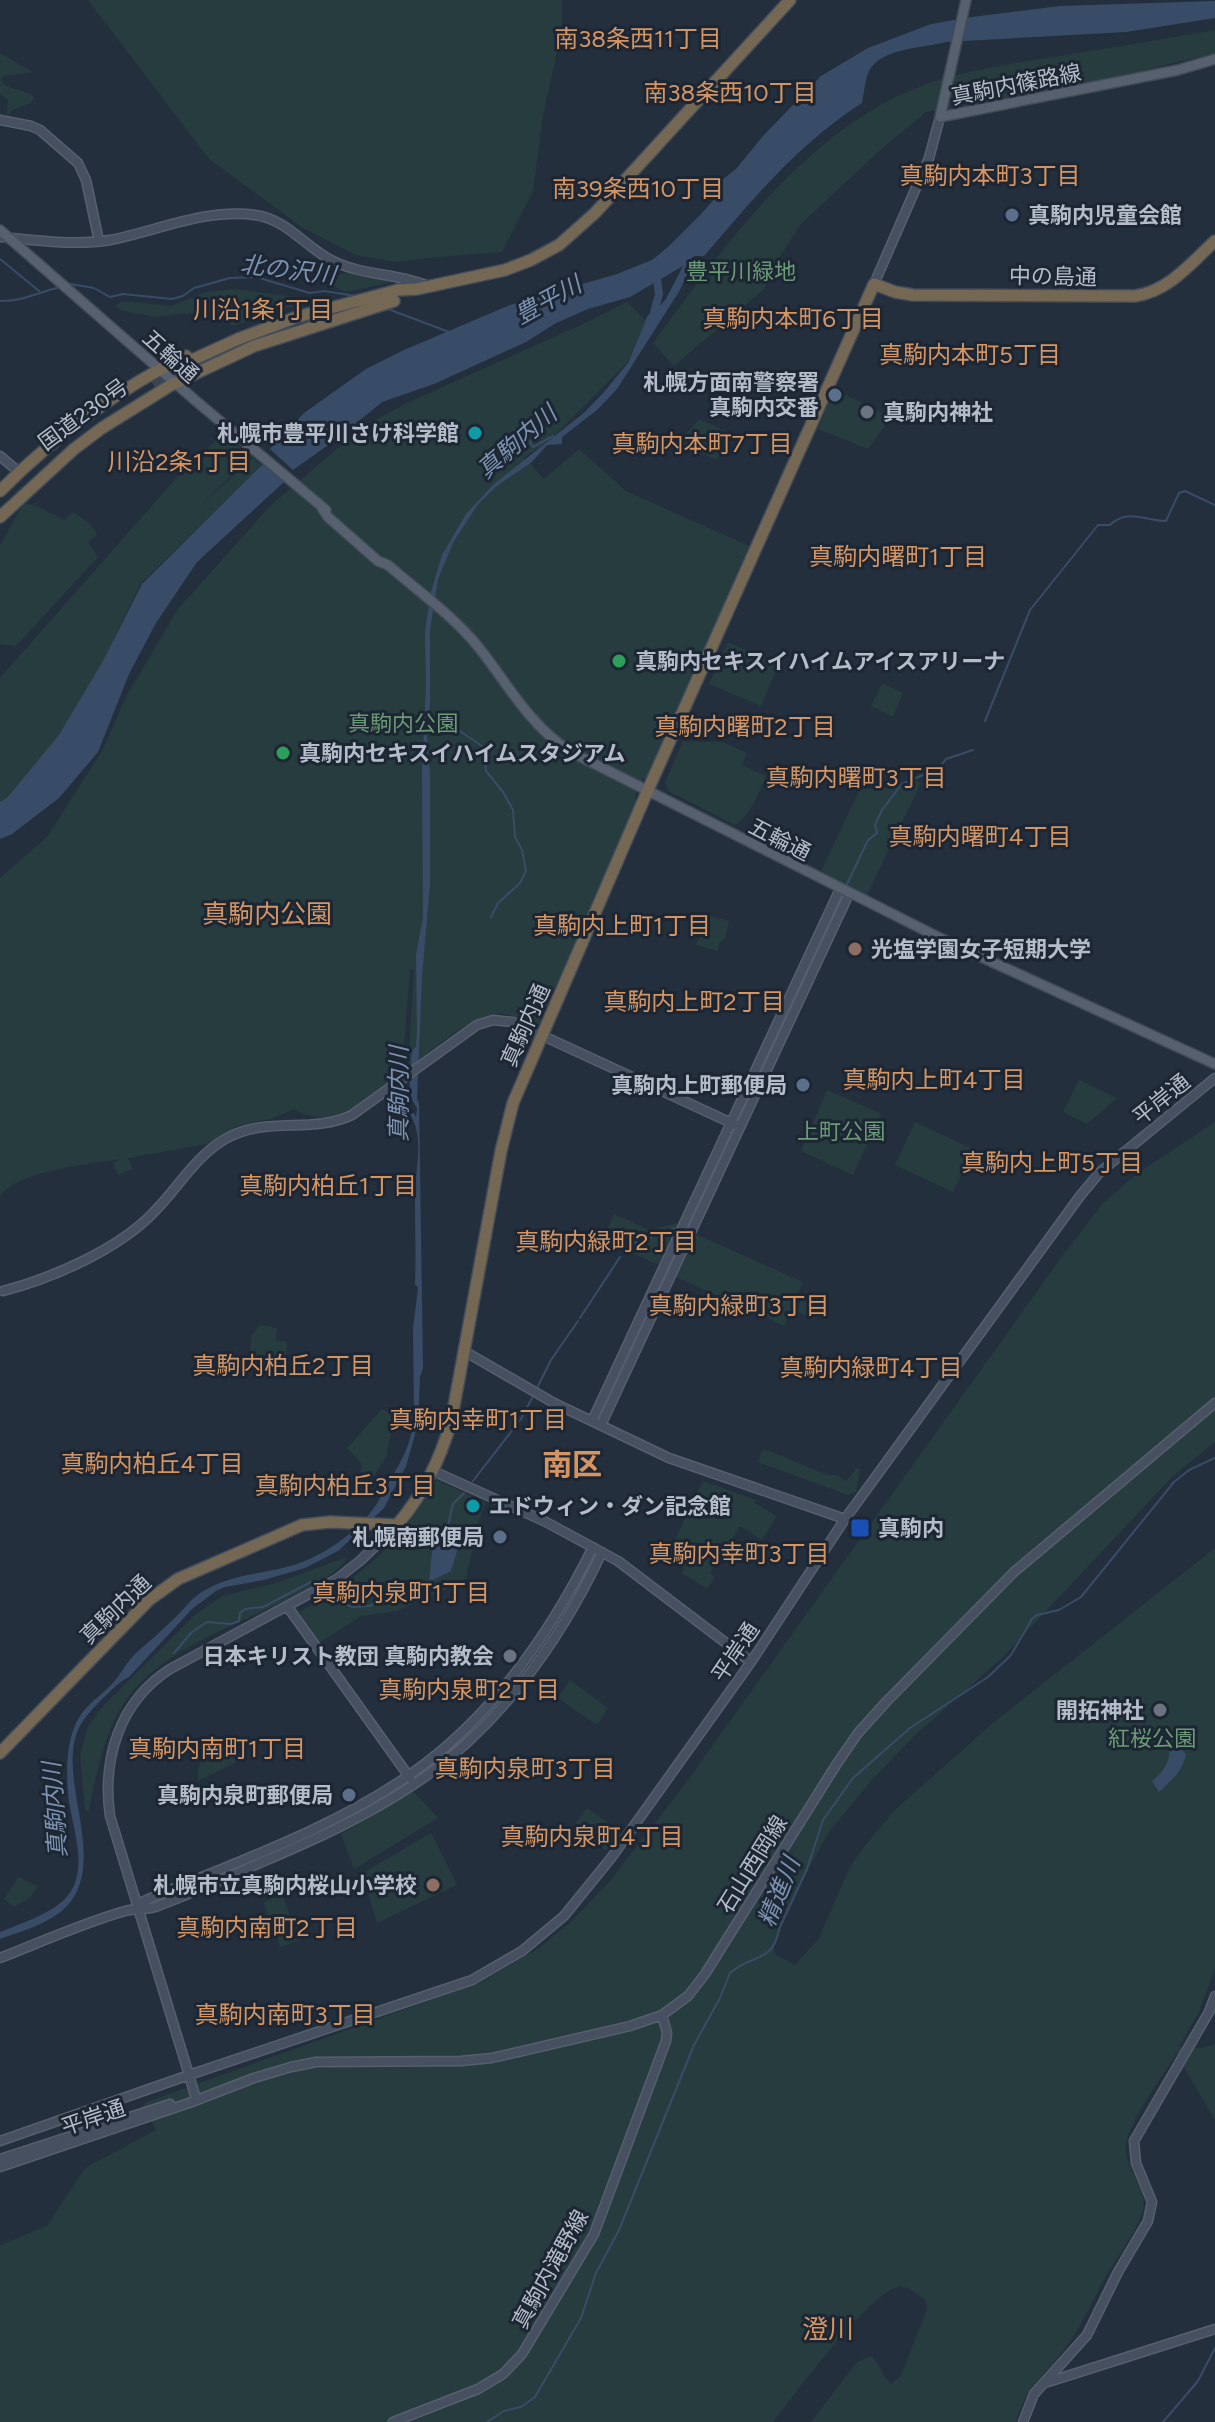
<svg xmlns="http://www.w3.org/2000/svg" width="1215" height="2422" viewBox="0 0 1215 2422" font-family="Figtree,'Noto Sans JP',sans-serif">
	<rect width="100%" height="100%" fill="#242f3e"/>
	<!-- green -->
	<path fill="#263c3f" d="M88 0H562V29L543 116 533 191 502 252 437 257 397 262 356 255 303 228 209 159Z
		M1215 30V53L1099 81 926 112 878 152 801 224 778 259 764 289 674 366 653 343C722 249 804 133 916 88 962 70 1011 64 1059 56 1111 48 1163 39 1215 30Z
		M0 53 33 72 4 76 1 79 6 86 31 94 34 99 31 103 12 110 9 115H7L8 100 0 94Z
		M349 272 387 280 388 283 346 292 336 287 321 284 319 280 324 275 331 277Z
		M235 289 293 297 299 300V304L232 326 220 313 203 312 153 317C141 312 125 315 114 306L124 301 171 306 206 292Z
		M627 302 646 321 627 363 546 444 524 457 544 479 579 449 626 491 749 546 647 778H643L635 796 637 801 539 1024 534 1026C525 1021 515 1016 505 1014 474 1010 433 1051 408 1068L414 970 410 969 402 1072C375 1097 331 1133 294 1109L271 1119 237 1126 207 1144 128 1158 133 1169 118 1175 113 1163 121 1159C91 1164 19 1170 0 1196V878L47 837 102 751 127 695 178 609 272 504 364 426 409 402 583 324Z
		M840 392 888 416 889 420 868 449 818 429 831 396 837 398Z
		M699 419 729 433 717 460 678 443Z
		M222 432 251 457 198 508 253 458 262 466 141 583 115 636 101 685 0 808V678L187 466 191 468Z
		M24 503 39 507 64 520 73 512C82 518 93 524 97 535L88 542 98 557 16 646 0 644V545Z
		M728 642 774 663 776 671 761 706 709 684Z
		M882 683 903 693 893 717 871 706Z
		M683 741 723 742 747 753 742 765 766 776C759 792 750 816 735 825L668 791 665 782Z
		M912 778 921 783 867 895 823 874 822 869 860 789 889 787Z
		M710 916 729 921 725 938 719 943 718 951 696 945Z
		M1079 1080 1117 1098 1087 1124 1063 1112Z
		M827 1090 880 1113 881 1116 853 1175 801 1151Z
		M915 1122 973 1149 953 1192 895 1165Z
		M1215 1122V1442L1172 1477 1002 1658 911 1739 870 1782 828 1833 791 1901 774 1946 775 1954 795 1965 819 1938 850 1867 863 1848 895 1810 993 1723 1215 1548V1969L1199 2012 1179 2047 1202 2048 1215 2044V2120L1176 2054C1163 2076 1129 2121 1126 2145 1123 2169 1151 2189 1142 2214 1133 2236 1117 2257 1105 2278 1092 2302 1082 2325 1066 2347 1046 2375 1025 2387 1016 2422H811L857 2362 871 2356C881 2364 881 2376 891 2384L901 2376 927 2309 925 2300C918 2295 906 2284 897 2287 866 2297 796 2393 773 2422H0V2245L47 2226 85 2168 156 2130 143 2106 144 2103 481 1982 539 1948 571 1922 610 1881 685 1784 1063 1255 1103 1203 1138 1173Z
		M614 1214 650 1230 678 1223 659 1263 656 1264 603 1239Z
		M698 1235 803 1282 784 1326 676 1277 695 1236Z
		M805 1291C820 1298 821 1306 814 1320L796 1311Z
		M260 1325 277 1328 276 1340 287 1342 286 1359 250 1354 251 1336Z
		M382 1409 394 1416 386 1458 369 1483H360L356 1476 360 1474 362 1464 347 1448Z
		M762 1450 770 1451 827 1475H836L846 1481 857 1468 860 1469 856 1492 848 1495 758 1462Z
		M439 1481 486 1503 480 1517 466 1578 462 1582 397 1611 361 1616 319 1643 300 1614 301 1611C357 1581 405 1539 435 1482Z
		M703 1481 756 1500 755 1503 777 1516 762 1540 740 1526 710 1573 715 1577 707 1589 682 1573 684 1568 667 1557Z
		M347 1557C339 1574 316 1583 299 1593 244 1624 161 1647 125 1702 104 1733 96 1775 89 1811L85 1810 80 1755 88 1726 103 1706 194 1616 222 1596 276 1583Z
		M570 1680 608 1708 597 1725 558 1698Z
		M232 1735 243 1759 198 1781C195 1758 213 1744 232 1735Z
		M408 1790 413 1791 438 1818 354 1869 341 1834 379 1812Z
		M587 1808 621 1832 609 1849 605 1850 575 1828V1824Z
		M431 1833 457 1885 377 1923 363 1878 366 1871Z
		M18 1877 38 1886 30 1898 14 1907 4 1899Z
		M282 1895 300 1940 280 1947 263 1902Z"/>
	<!-- water -->
	<path fill="#394c67" d="M1215 1V18L1126 32 946 42C923 48 881 48 869 71 865 80 864 93 862 103 799 143 752 200 704 256H694L687 265 688 272 680 290 617 389 597 410 562 437V444L547 445 532 462 498 485 479 503 454 541 438 579 430 630V704L427 737 430 774V884L422 977 417 1099 419 1103 423 1368 420 1377 418 1424 406 1466 384 1508 338 1551 305 1568 264 1580 225 1587 216 1591 192 1609 129 1677C117 1683 111 1691 101 1700 91 1711 81 1720 76 1735 60 1785 108 1864 66 1907 49 1924 22 1931 0 1939V1932C22 1923 48 1915 64 1900 89 1875 75 1836 70 1807 66 1783 65 1751 74 1728 84 1704 97 1700 113 1683 121 1674 126 1663 135 1654 153 1638 172 1622 188 1604 214 1575 260 1575 294 1565 322 1556 357 1533 373 1509 380 1500 385 1488 391 1478 402 1461 416 1435 411 1416L414 1410 413 1329 418 1288 415 1284C416 1254 415 1225 415 1195 415 1169 425 1138 410 1114L414 1113 416 1117 417 1108C405 1093 411 1070 412 1051L416 1047 417 1030 416 955 423 917 422 773 426 686 425 631 431 592 442 555 466 514 494 484 585 412 604 392 628 363 648 315 657 309 666 299 683 266 630 297 588 309 556 323 526 342 434 384 382 402 342 435 293 470 270 449 304 413 366 369 404 350 510 305 617 274 652 260 668 247 702 213 718 195 722 180 736 169 763 136 821 76 868 48 931 24 972 17 1060 6Z
		M263 464 284 482 197 562 156 623 129 674 98 752 59 798 12 834 0 839V802L7 798 59 735 103 661 142 584Z
		M451 1525 461 1536 457 1539 459 1545 451 1571 429 1582 432 1552 438 1542 449 1543 454 1540 448 1527Z
		M1172 1740 1186 1754C1183 1771 1171 1781 1159 1792L1152 1781C1163 1773 1173 1758 1168 1745Z"/>
	<g fill="none" stroke-linecap="round" stroke-linejoin="round">
		<!-- stream -->
		<path stroke="#394c67" stroke-width="2" d="M0 259 39 291
			M70 284 94 288 110 297 123 294 172 299 183 296 194 288 230 278 256 277 310 293 324 291 356 296
			M0 301C25 301 36 293 60 287
			M388 309 449 332
			M514 430 524 432 533 447 553 436
			M985 721 1030 610 1098 525H1110C1128 508 1145 521 1166 521L1179 493 1185 491 1215 505
			M458 730 482 746 486 771 503 792 513 810 515 837 522 850 526 871 520 883 498 903 491 917
			M847 884 868 840 877 833 875 825 882 810 901 785 940 767 946 759 973 750
			M787 1013 839 904
			M739 1118 778 1034
			M717 1164 733 1130
			M690 1221 703 1194
			M626 1250 635 1243 675 1228
			M580 1318 620 1257
			M538 1386 551 1360 578 1321
			M473 1481 521 1419 532 1398
			M448 1526 453 1504 464 1493
			M331 1597 352 1607 369 1606 381 1601 404 1585 428 1581
			M174 1653 192 1632 207 1622 231 1624 239 1621 240 1613 245 1609 263 1607 311 1582 318 1583
			M487 2422 504 2411 521 2407 535 2397 581 2318 596 2273 619 2230 694 2045 720 1998 730 1973C754 1952 772 1965 780 1927L807 1869 823 1820 853 1778 910 1728 988 1677 1011 1655 1032 1619 1037 1615 1059 1610 1081 1597 1174 1482 1189 1470 1215 1458
			M1163 2422 1198 2381 1215 2348"/>
		<!-- river -->
		<path stroke="#394c67" stroke-width="8" d="M652 320 659 294 656 271"/>
		<!-- highway-tunnel -->
		<path stroke="#3a4453" stroke-width="11" stroke-dasharray="11 5.5" stroke-linecap="butt" d="M155 387 176 372 187 370"/>
		<!-- secondary casing -->
		<g stroke="#565f6c" stroke-width="11">
			<path id="secondary" d="M0 120 31 126 40 130 78 163 86 180 99 241
				M0 237C36 240 74 246 110 240 157 231 206 208 255 215 287 219 306 248 333 261 363 276 398 273 428 286
				M874 284 929 158 940 117
				M0 456 19 472
				M3 1291C53 1278 119 1249 154 1212 178 1188 196 1155 227 1138 267 1116 312 1134 352 1115L477 1025 493 1020 513 1022 740 1127
				M464 1351 554 1403 669 1458 845 1519
				M592 1421 840 889
				M601 1425 849 894
				M433 1471 544 1521 618 1561 751 1662
				M287 1606 410 1778
				M137 1909 144 1901C233 1863 328 1831 408 1776 491 1719 549 1636 593 1547
				M0 1958C41 1942 83 1923 125 1911 135 1908 146 1910 155 1907 191 1894 226 1878 262 1862 314 1840 365 1817 413 1785 497 1730 560 1642 602 1552
				M196 2099 189 2075 472 1980 522 1951 564 1916 611 1858 751 1662 845 1519 1080 1196 1100 1172 1215 1078
				M0 2141 189 2075 110 1816C102 1759 119 1702 170 1669L337 1579 361 1560 397 1525
				M0 2159 170 2104
				M0 2167 189 2103 254 2078 291 2067 316 2062 461 2061 492 2058 630 2026 662 2015 688 1996 705 1974 836 1765 858 1733 887 1701 1014 1572 1215 1403
				M1045 2383 1215 2329
				M393 2422 478 2389 503 2374 522 2354 594 2234 666 2041 667 2033 662 2015
				M1023 2422 1034 2394 1087 2335 1118 2272 1148 2221 1152 2202 1136 2163 1134 2141 1209 2012 1215 1996"/>
		</g>
		<!-- primary casing -->
		<g stroke="#414a57" stroke-width="12">
			<path id="primary" d="M966 0 940 117 1178 70 1215 59
				M0 230 196 401 326 510
				M322 508 328 517 378 561 388 565C419 592 455 617 480 649 509 686 529 724 569 751L942 939 1215 1064"/>
		</g>
		<!-- highway casing -->
		<g stroke="#434c59" stroke-width="14">
			<path id="highway" d="M181 365 238 339 297 317 398 290 417 289 505 270 531 260 559 245 595 213 790 0
				M0 491C55 436 116 390 186 356
				M0 517 74 449 102 428 171 385 254 346 394 301
				M0 1753 149 1600 178 1579 302 1525 330 1522 397 1525C423 1495 440 1460 451 1422L501 1151 513 1103 651 783 874 284 895 292 913 295 1135 296C1169 291 1191 263 1215 241"/>
		</g>
		<!-- secondary -->
		<use href="#secondary" stroke="#465061" stroke-width="8"/>
		<!-- primary -->
		<use href="#primary" stroke="#56606e" stroke-width="9"/>
		<!-- highway -->
		<use href="#highway" stroke="#746855" stroke-width="11"/>
	</g>
	<!-- markers -->
	<g fill="#5c6f8a" stroke="#1d2633" stroke-width="3">
		<circle cx="1012" cy="215" r="8"/>
		<circle cx="835" cy="395" r="8"/>
		<circle cx="803" cy="1085" r="8"/>
		<circle cx="500" cy="1537" r="8"/>
		<circle cx="349" cy="1795" r="8"/>
	</g>
	<g fill="#6b7280" stroke="#1d2633" stroke-width="3">
		<circle cx="867" cy="412" r="8"/>
		<circle cx="510" cy="1656" r="8"/>
		<circle cx="1160" cy="1710" r="8"/>
	</g>
	<g fill="#0f9aa8" stroke="#1d2633" stroke-width="3">
		<circle cx="475" cy="433" r="8"/>
		<circle cx="473" cy="1506" r="8"/>
	</g>
	<g fill="#2e9e5b" stroke="#1d2633" stroke-width="3">
		<circle cx="619" cy="661" r="8"/>
		<circle cx="283" cy="753" r="8"/>
	</g>
	<g fill="#8d6e63" stroke="#1d2633" stroke-width="3">
		<circle cx="855" cy="949" r="8"/>
		<circle cx="433" cy="1885" r="8"/>
	</g>
	<rect fill="#1a4fb4" stroke="#1d2633" stroke-width="3" x="850" y="1518" width="20" height="20" rx="4"/>
	<g text-anchor="middle" stroke-width="6" stroke-linejoin="round" paint-order="stroke">
		<!-- street labels -->
		<g font-size="22" fill="#b4bcc9" stroke="#1d2633">
			<text transform="translate(1016 84) rotate(-11)" y="8">真駒内篠路線</text>
			<text transform="translate(1053 276) rotate(1)" y="8">中の島通</text>
			<text transform="translate(171 356) rotate(42)" y="8">五輪通</text>
			<text transform="translate(83 414) rotate(-36)" y="8">国道230号</text>
			<text transform="translate(780 839) rotate(27)" y="8">五輪通</text>
			<text transform="translate(525 1025) rotate(-66)" y="8">真駒内通</text>
			<text transform="translate(1161 1099) rotate(-39)" y="8">平岸通</text>
			<text transform="translate(115 1609) rotate(-44)" y="8">真駒内通</text>
			<text transform="translate(735 1652) rotate(-56)" y="8">平岸通</text>
			<text transform="translate(752 1864) rotate(-58)" y="8">石山西岡線</text>
			<text transform="translate(93 2117) rotate(-19)" y="8">平岸通</text>
			<text transform="translate(550 2269) rotate(-61)" y="8">真駒内滝野線</text>
		</g>
		<!-- poi labels -->
		<g font-size="22" font-weight="bold" fill="#b4bcc9" stroke="#1d2633" text-anchor="end">
			<text x="1028" y="223" text-anchor="start">真駒内児童会館</text>
			<text x="819" y="390">札幌方面南警察署<tspan x="819" dy="25">真駒内交番</tspan></text>
			<text x="883" y="420" text-anchor="start">真駒内神社</text>
			<text x="459" y="441">札幌市豊平川さけ科学館</text>
			<text x="635" y="669" text-anchor="start">真駒内セキスイハイムアイスアリーナ</text>
			<text x="299" y="761" text-anchor="start">真駒内セキスイハイムスタジアム</text>
			<text x="871" y="957" text-anchor="start">光塩学園女子短期大学</text>
			<text x="787" y="1093">真駒内上町郵便局</text>
			<text x="489" y="1514" text-anchor="start">エドウィン・ダン記念館</text>
			<text x="878" y="1536" text-anchor="start">真駒内</text>
			<text x="484" y="1545">札幌南郵便局</text>
			<text x="494" y="1664">日本キリスト教団 真駒内教会</text>
			<text x="1144" y="1718">開拓神社</text>
			<text x="333" y="1803">真駒内泉町郵便局</text>
			<text x="417" y="1893">札幌市立真駒内桜山小学校</text>
		</g>
		<!-- park labels -->
		<g font-size="22" fill="#6b9a76" stroke="#1d2633">
			<text x="741" y="279">豊平川緑地</text>
			<text x="403" y="731">真駒内公園</text>
			<text x="841" y="1139">上町公園</text>
			<text x="1152" y="1746">紅桜公園</text>
		</g>
		<!-- neighbourhood labels -->
		<g font-size="24" fill="#d59563" stroke="#1d2633">
			<text x="638" y="47">南38条西11丁目</text>
			<text x="730" y="101">南38条西10丁目</text>
			<text x="990" y="184">真駒内本町3丁目</text>
			<text x="638" y="197">南39条西10丁目</text>
			<text x="263" y="318">川沿1条1丁目</text>
			<text x="793" y="327">真駒内本町6丁目</text>
			<text x="970" y="363">真駒内本町5丁目</text>
			<text x="702" y="452">真駒内本町7丁目</text>
			<text x="179" y="470">川沿2条1丁目</text>
			<text x="898" y="565">真駒内曙町1丁目</text>
			<text x="745" y="735">真駒内曙町2丁目</text>
			<text x="856" y="786">真駒内曙町3丁目</text>
			<text x="980" y="845">真駒内曙町4丁目</text>
			<text x="622" y="934">真駒内上町1丁目</text>
			<text x="694" y="1010">真駒内上町2丁目</text>
			<text x="934" y="1088">真駒内上町4丁目</text>
			<text x="1052" y="1171">真駒内上町5丁目</text>
			<text x="328" y="1194">真駒内柏丘1丁目</text>
			<text x="606" y="1250">真駒内緑町2丁目</text>
			<text x="739" y="1314">真駒内緑町3丁目</text>
			<text x="283" y="1374">真駒内柏丘2丁目</text>
			<text x="871" y="1376">真駒内緑町4丁目</text>
			<text x="478" y="1428">真駒内幸町1丁目</text>
			<text x="152" y="1472">真駒内柏丘4丁目</text>
			<text x="345" y="1494">真駒内柏丘3丁目</text>
			<text x="739" y="1562">真駒内幸町3丁目</text>
			<text x="401" y="1601">真駒内泉町1丁目</text>
			<text x="469" y="1698">真駒内泉町2丁目</text>
			<text x="217" y="1757">真駒内南町1丁目</text>
			<text x="525" y="1777">真駒内泉町3丁目</text>
			<text x="592" y="1845">真駒内泉町4丁目</text>
			<text x="267" y="1936">真駒内南町2丁目</text>
			<text x="285" y="2023">真駒内南町3丁目</text>
		</g>
		<!-- water labels -->
		<g font-size="24" font-style="italic" fill="#7c92b1" stroke="#1d2633">
			<text transform="translate(288 270) rotate(7)" y="8">北の沢川</text>
			<text transform="translate(548 300) rotate(-29)" y="8">豊平川</text>
			<text transform="translate(517 442) rotate(-41)" y="8">真駒内川</text>
			<text transform="translate(399 1094) rotate(-90)" y="8">真駒内川</text>
			<text transform="translate(55 1810) rotate(-94)" y="8">真駒内川</text>
			<text transform="translate(779 1892) rotate(-68)" y="8">精進川</text>
		</g>
		<!-- quarter labels -->
		<g font-size="26" fill="#d59563" stroke="#1d2633">
			<text x="267" y="923">真駒内公園</text>
			<text x="828" y="2338">澄川</text>
		</g>
		<!-- district labels -->
		<g font-size="30" font-weight="bold" fill="#d59563" stroke="#1d2633">
			<text x="572" y="1475">南区</text>
		</g>
	</g>
</svg>
